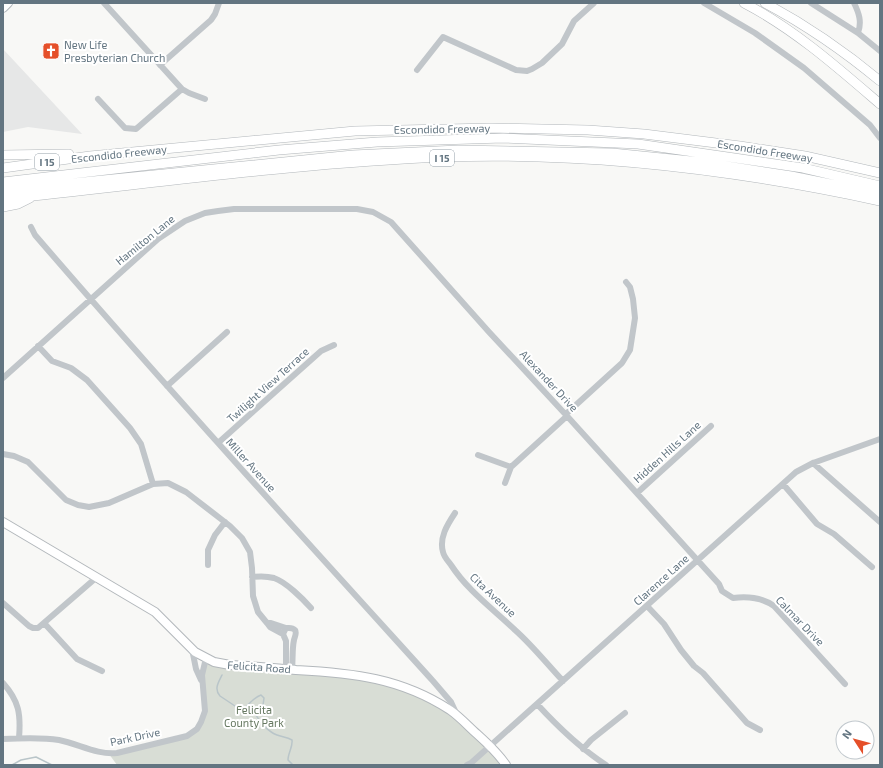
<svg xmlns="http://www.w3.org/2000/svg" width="883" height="768" viewBox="0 0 883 768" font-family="'Exo 2',sans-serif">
	<rect width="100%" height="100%" fill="#f8f8f6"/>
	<!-- built -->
	<path fill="#e6e7e7" d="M3 49 69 120 82 134 28 127 3 132Z"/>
	<!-- green -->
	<path fill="#d8ddd5" d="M206 658 379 679 449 710 506 765H117L109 754 188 736 203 718 202 681Z"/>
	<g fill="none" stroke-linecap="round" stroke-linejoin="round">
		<!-- stream -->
		<path stroke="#b9c5c9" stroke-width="1.5" d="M222 675C218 683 214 689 220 696L241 710C249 706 252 698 261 695L264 698 263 705 256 715C260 723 269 732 277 735 282 737 287 737 292 740 293 747 288 753 288 760L293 765
			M12 765 21 760 36 757 52 765"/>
		<!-- major casing -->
		<g stroke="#b3b8bc" stroke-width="10">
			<path id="major" d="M3 8 8 3
				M3 522 155 612 195 652 214 662 230 665C252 666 274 668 296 670 353 673 401 678 450 710 460 717 468 726 477 734 487 743 498 753 506 765"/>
		</g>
		<!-- highway casing -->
		<g stroke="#b2b7bb" stroke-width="10">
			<path id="highway" d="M744 3C794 29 837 67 880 104
				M765 3C806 25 844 51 880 81
				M3 155 69 154
				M3 168 90 156 355 131 491 128 588 130 644 134 740 146 805 156 880 173
				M3 182 279 150 377 142 503 138 638 144 803 168 880 186
				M3 190 353 155 458 150 612 153 701 162 791 176 880 194
				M3 199C150 184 297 163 444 157 590 152 737 170 880 201
				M3 207 18 204 30 198"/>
		</g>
		<!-- minor -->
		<path stroke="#c1c6ca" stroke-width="6" d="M104 3 182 89 189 93 205 99
			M704 3 755 33 804 68 870 125 880 138
			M811 3 858 33 880 51
			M854 3C859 13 862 22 858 33
			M160 65 211 20 215 14 219 3
			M417 70 443 37 516 70 527 71 532 69 542 63 562 44 574 21 594 3
			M98 99 125 128 136 129 182 89
			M31 227 35 235C165 386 299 533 433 681L451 702 457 715
			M38 346 52 361 71 368 87 380 130 428 141 444 153 484
			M3 378 158 239 185 221 205 213 218 211 234 209H357L373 212 391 222 489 332 567 416 719 584 722 591 733 598C748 596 761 597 774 606L845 684
			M167 386 227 332
			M566 414 622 363 630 350 635 318 633 299 630 287 626 282
			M218 443 321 351 334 345
			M3 454 14 456 28 462 66 500 78 505 89 507 109 503 153 484 168 483 186 492 230 526 242 538 250 552 252 568 253 596 258 612 267 623
			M478 455 511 467
			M813 463 880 522
			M505 483 511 467 567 416
			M783 484 817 524 834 534 872 567
			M637 493 711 426
			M455 513C447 525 439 538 443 552 444 557 448 561 451 565 468 591 493 609 515 630 532 645 547 664 563 681
			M208 565V550L215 535 225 522
			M252 577C260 576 267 576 274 578 286 582 303 599 311 608
			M3 603 29 626 33 628H38L97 577
			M647 606 664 624 681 650 694 666 703 673 747 723 760 730
			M44 623 77 659 102 671
			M283 634 270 627 267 623H271L286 628
			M192 649 196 669 201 680
			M286 669V641L283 634 286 628C289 628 292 627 295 630 297 633 295 636 294 640 292 649 293 660 292 669
			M3 683C19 701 21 714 19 738
			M537 704C558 727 580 748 606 765
			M3 739C22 738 41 737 59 740 79 744 97 755 117 753L187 736 197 729 201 722 205 711 202 675 206 658
			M583 749 591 740 625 713
			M467 765 471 763 490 746 796 472 813 463 880 439"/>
		<!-- major -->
		<use href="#major" stroke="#fff" stroke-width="8"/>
		<!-- highway -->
		<use href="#highway" stroke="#fff" stroke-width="9"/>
	</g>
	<!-- icons -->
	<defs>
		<g id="church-square" transform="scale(0.9)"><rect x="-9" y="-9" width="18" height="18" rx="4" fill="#e54f29" stroke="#fff"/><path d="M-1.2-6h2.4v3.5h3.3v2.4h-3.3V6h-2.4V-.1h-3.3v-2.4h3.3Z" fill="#fff"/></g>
	</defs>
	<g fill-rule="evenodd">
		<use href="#church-square" x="51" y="51"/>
	</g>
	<g text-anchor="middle" stroke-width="4" stroke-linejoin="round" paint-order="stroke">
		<!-- shield labels -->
		<g fill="#fff" stroke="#929ea7" stroke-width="1">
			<rect x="430" y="150" width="24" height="16" rx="3"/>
			<rect x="35" y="154" width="24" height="16" rx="3"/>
		</g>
		<g font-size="10" font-weight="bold" fill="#637581">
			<text x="442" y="162">I 15</text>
			<text x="47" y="166">I 15</text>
		</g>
		<!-- poi labels -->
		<g font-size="11" fill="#637581" stroke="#fff" text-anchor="start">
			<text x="64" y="49">New Life<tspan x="64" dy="13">Presbyterian Church</tspan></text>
		</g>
		<!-- street labels -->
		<g font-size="11" fill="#637581" stroke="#fff">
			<text transform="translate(442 129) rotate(-1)" y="4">Escondido Freeway</text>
			<text transform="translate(765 151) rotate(9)" y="4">Escondido Freeway</text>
			<text transform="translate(119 154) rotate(-6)" y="4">Escondido Freeway</text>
			<text transform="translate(145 240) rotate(-39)" y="4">Hamilton Lane</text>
			<text transform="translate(549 381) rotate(47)" y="4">Alexander Drive</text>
			<text transform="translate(268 385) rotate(-42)" y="4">Twilight View Terrace</text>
			<text transform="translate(667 452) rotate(-42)" y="4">Hidden Hills Lane</text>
			<text transform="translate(251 465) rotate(48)" y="4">Miller Avenue</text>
			<text transform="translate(661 580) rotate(-42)" y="4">Clarence Lane</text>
			<text transform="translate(493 595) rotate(43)" y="4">Cita Avenue</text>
			<text transform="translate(800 621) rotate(46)" y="4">Calmar Drive</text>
			<text transform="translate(259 667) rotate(4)" y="4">Felicita Road</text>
			<text transform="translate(135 737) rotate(-12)" y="4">Park Drive</text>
		</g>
		<!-- park labels -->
		<g font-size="11" fill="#677962" stroke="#fff">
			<text x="254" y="714">Felicita<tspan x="254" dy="13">County Park</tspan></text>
		</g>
	</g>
	<!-- border -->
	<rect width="883" height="768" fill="none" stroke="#637581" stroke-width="8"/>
	<!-- north arrow -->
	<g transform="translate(855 740) rotate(306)"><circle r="19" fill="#ffffff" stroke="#c1c8cd"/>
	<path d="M0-3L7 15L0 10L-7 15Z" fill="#e54f29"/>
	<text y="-6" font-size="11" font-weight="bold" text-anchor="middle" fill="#637581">N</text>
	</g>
</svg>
